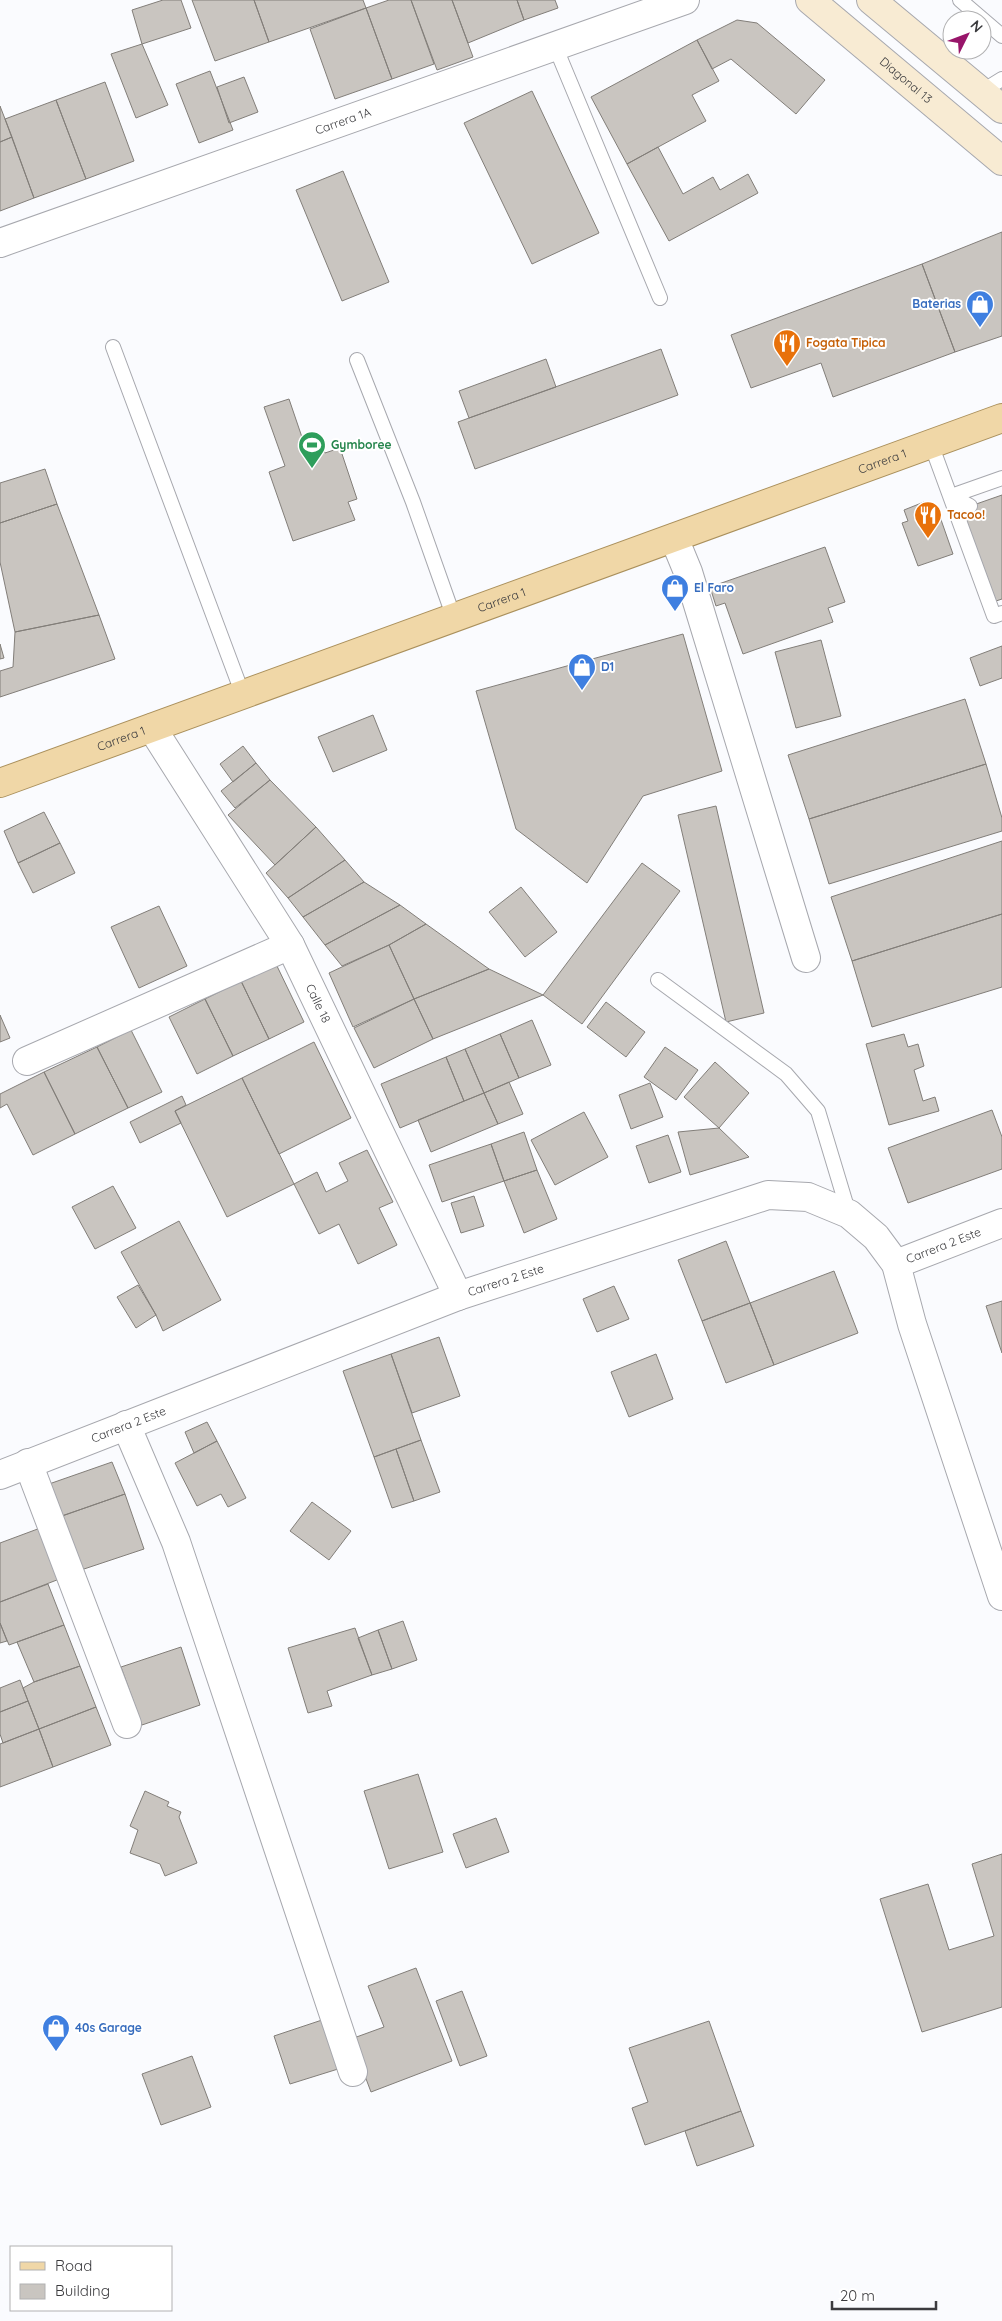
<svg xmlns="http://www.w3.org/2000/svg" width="1002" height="2321" viewBox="0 0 1002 2321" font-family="Quicksand,sans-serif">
	<rect width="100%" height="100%" fill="#fafbfe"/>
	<!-- building -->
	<path fill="#c9c5c0" stroke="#827e79" d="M163 0H181L191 28 142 44 132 10Z
		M192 0H254L269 42 215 61Z
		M254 0H363L366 8 269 42Z
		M389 0H411L434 64 392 79 366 8Z
		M411 0H452L473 57 437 70Z
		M452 0H517L524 20 468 43Z
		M517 0H555L558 8 524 20Z
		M366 8 392 79 335 99 310 29Z
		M737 20 757 23 825 80 796 114 731 59 712 69 697 40Z
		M697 40 719 81 692 95 706 121 627 164 591 97Z
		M142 44 168 105 136 118 111 54Z
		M210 71 233 130 199 143 176 84Z
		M244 77 258 112 229 123 217 87Z
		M105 82 134 161 86 179 56 100Z
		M532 91 599 233 532 264 464 123Z
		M56 100 86 179 34 198 5 119Z
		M0 106 12 137 0 142Z
		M12 137 34 198 0 211V142Z
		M658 147 683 194 713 177 720 190 748 174 758 193 669 241 627 164Z
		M343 171 389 282 342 301 296 190Z
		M1002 232V336L955 352 922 264Z
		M922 264 955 352 833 397 821 363 751 388 731 335Z
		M661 349 678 395 475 469 458 422Z
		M546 359 556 387 469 418 459 391Z
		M289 399 306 449 322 444 325 453 340 448 357 499 348 502 355 520 293 541 269 472 285 466 264 407Z
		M45 469 57 504 0 523V483Z
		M1002 495V599L996 601 962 509Z
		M924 502 930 518 939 514 953 554 918 566 902 523 908 521 904 510Z
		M57 504 99 615 15 632 0 562V523Z
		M825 547 845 602 828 608 833 622 743 654 725 603 716 606 710 587Z
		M99 615 115 659 0 697V671L13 667 15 632Z
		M683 634 722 771 643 796 587 883 516 829 476 691Z
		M821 640 841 716 796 728 775 652Z
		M0 644 4 658 0 659Z
		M1002 646V678L980 686 970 658Z
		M965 699 986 764 809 819 788 755Z
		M373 715 387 750 333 772 318 737Z
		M243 746 256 763 233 782 220 764Z
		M256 763 270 780 235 808 221 791Z
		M986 764 1002 818V831L829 884 809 819Z
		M270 780 316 827 275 865 228 815Z
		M716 806 764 1013 726 1022 678 815Z
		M44 812 60 843 18 863 4 831Z
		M316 827 345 860 288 898 266 873Z
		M1002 841V914L852 961 831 897Z
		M60 843 75 873 33 893 18 863Z
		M345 860 364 882 303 917 288 898Z
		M642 863 680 891 582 1024 543 995Z
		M364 882 400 905 325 945 303 917Z
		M521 887 557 932 525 957 489 912Z
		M400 905 426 924 389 945 342 966 325 945Z
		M159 906 187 966 139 988 111 927Z
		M1002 914V987L872 1027 852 961Z
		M426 924 489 969 414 999 389 945Z
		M389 945 414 999 353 1027 329 973Z
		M276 964 304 1022 269 1039 241 981Z
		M489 969 543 995 433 1039 414 999Z
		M241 981 269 1039 233 1056 205 999Z
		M205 999 233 1056 197 1074 169 1017Z
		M414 999 433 1039 374 1068 354 1028Z
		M606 1002 645 1032 626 1057 587 1027Z
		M0 1015 10 1038 0 1042Z
		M532 1020 551 1065 519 1078 500 1034Z
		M131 1030 162 1092 128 1108 97 1047Z
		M500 1034 519 1078 484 1093 465 1049Z
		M904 1034 908 1047 918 1044 924 1066 914 1070 923 1101 935 1097 939 1111 889 1125 866 1044Z
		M314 1042 351 1118 279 1154 242 1078Z
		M97 1047 128 1108 75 1134 44 1072Z
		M665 1047 698 1070 676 1100 644 1077Z
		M465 1049 484 1093 464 1101 446 1057Z
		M446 1057 464 1101 400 1128 381 1084Z
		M715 1062 749 1093 719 1128 684 1097Z
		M44 1072 75 1134 33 1155 7 1104 0 1108V1094Z
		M242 1078 294 1184 227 1217 175 1111Z
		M509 1082 523 1114 498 1124 484 1093Z
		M650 1083 663 1117 631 1129 619 1095Z
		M484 1093 498 1124 431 1152 418 1120Z
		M182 1096 186 1105 175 1111 181 1123 140 1143 130 1122Z
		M992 1110 1002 1137V1169L908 1203 888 1148Z
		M584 1112 608 1157 555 1185 531 1140Z
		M719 1128 749 1157 690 1175 678 1132Z
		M524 1132 537 1170 504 1181 491 1144Z
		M668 1135 681 1172 649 1183 636 1146Z
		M491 1144 504 1181 442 1202 429 1165Z
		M367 1150 393 1202 379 1208 397 1245 358 1264 339 1224 319 1234 294 1184 317 1172 326 1192 348 1181 339 1163Z
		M537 1170 557 1219 524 1233 504 1181Z
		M113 1186 136 1228 95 1249 72 1207Z
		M474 1196 484 1226 461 1233 451 1203Z
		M179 1221 221 1300 163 1331 156 1315 121 1252Z
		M726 1241 750 1303 702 1321 678 1260Z
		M834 1271 858 1333 774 1365 750 1303Z
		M138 1285 156 1315 136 1328 117 1297Z
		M614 1286 629 1319 597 1332 583 1299Z
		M1002 1301V1353L986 1306Z
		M750 1303 774 1365 726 1383 702 1321Z
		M439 1337 460 1396 412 1413 391 1354Z
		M391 1354 421 1440 374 1457 343 1371Z
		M656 1354 673 1399 629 1417 611 1372Z
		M207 1422 217 1441 194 1453 185 1432Z
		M421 1440 440 1492 414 1501 396 1449Z
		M217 1441 246 1498 228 1507 221 1494 197 1506 175 1463Z
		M396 1449 414 1501 392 1508 374 1457Z
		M112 1462 125 1494 59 1517 49 1484Z
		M125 1494 144 1549 78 1571 59 1517Z
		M312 1502 351 1531 329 1560 290 1531Z
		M43 1527 62 1578 0 1602V1543Z
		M48 1584 64 1625 9 1645 0 1623V1602Z
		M403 1621 417 1660 392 1669 378 1630Z
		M0 1623 7 1641 0 1643Z
		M64 1625 80 1666 34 1682 17 1642Z
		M355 1628 372 1675 327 1691 332 1706 308 1713 288 1648Z
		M378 1630 392 1669 372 1675 358 1638Z
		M181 1647 200 1705 142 1725 121 1667Z
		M80 1666 96 1707 39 1729 23 1688 34 1682Z
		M20 1680 28 1701 0 1712V1688Z
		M28 1701 39 1729 3 1743 0 1734V1712Z
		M96 1707 111 1745 53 1767 39 1729Z
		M39 1729 53 1767 0 1787V1744Z
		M418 1774 443 1852 389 1869 364 1791Z
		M145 1791 169 1802 167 1806 181 1812 179 1817 197 1863 165 1876 160 1864 130 1853 138 1830 130 1826Z
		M496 1818 509 1852 466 1868 453 1834Z
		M1002 1854V2007L922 2032 880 1899 928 1884 949 1950 994 1936 972 1864Z
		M416 1968 452 2061 371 2092 351 2039 384 2027 368 1986Z
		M462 1991 487 2056 460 2066 436 2001Z
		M322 2020 338 2069 290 2084 274 2036Z
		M709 2021 741 2111 645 2145 632 2108 648 2102 629 2048Z
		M192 2056 211 2107 161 2125 142 2074Z
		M741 2111 754 2146 697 2166 685 2131Z"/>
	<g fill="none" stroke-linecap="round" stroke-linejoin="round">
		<!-- lane casing -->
		<g stroke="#a7a8ae" stroke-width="16">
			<path id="lane" d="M960 0 1002 36
				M555 46 660 298
				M981 92 1002 79
				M113 347 243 695
				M357 360 413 502 454 618
				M931 444 994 616 1002 613
				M951 496 1002 478
				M951 496 970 506
				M658 980 786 1074 818 1111 849 1214"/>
		</g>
		<!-- street casing -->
		<g stroke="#a7a8ae" stroke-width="30">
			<g id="street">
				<path id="s1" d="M0 243 685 0"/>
				<path d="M674 538 688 572 806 958"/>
				<path id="s2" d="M152 728 290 945 458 1296"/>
				<path d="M27 1061 290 945"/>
				<path id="s3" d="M896 1264 1002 1223"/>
				<path d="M126 1425 176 1542 353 2072"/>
				<path d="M28 1463 127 1724"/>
				<path id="s4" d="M0 1475 458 1296 768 1195 808 1197 849 1214 876 1237 896 1264 912 1324 1002 1596"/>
			</g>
		</g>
		<!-- secondary casing -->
		<g stroke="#a7a8ae" stroke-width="30">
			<g id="secondary">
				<path id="s5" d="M810 0 1002 161"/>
				<path d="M871 0 1002 109"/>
			</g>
		</g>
		<!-- primary casing -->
		<g stroke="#aa905c" stroke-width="30">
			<g id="primary">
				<path id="s6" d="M0 783 1002 418"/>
			</g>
		</g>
		<!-- lane -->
		<use href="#lane" stroke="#fff" stroke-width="14"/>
		<!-- street -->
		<use href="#street" stroke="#fff" stroke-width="28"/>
		<!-- secondary -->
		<use href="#secondary" stroke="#f8ebd3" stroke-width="28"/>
		<!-- primary -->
		<use href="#primary" stroke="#f0d7a7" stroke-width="28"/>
	</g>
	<!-- icons -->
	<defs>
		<g id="shop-pin" transform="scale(1.4375)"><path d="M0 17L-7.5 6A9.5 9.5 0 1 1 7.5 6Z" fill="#3f7fe0" stroke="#fff"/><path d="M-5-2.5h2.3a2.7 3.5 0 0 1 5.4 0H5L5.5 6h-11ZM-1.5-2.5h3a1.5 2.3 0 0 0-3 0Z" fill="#fff"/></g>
		<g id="restaurant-pin" transform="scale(1.4375)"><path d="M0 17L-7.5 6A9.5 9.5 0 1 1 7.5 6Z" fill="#e8710a" stroke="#fff"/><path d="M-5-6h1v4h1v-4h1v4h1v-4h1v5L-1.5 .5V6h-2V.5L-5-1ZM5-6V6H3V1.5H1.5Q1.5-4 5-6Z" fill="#fff"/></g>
		<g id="stadium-pin" transform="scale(1.4375)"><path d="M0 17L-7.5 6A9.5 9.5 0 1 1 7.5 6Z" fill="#2e9e5b" stroke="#fff"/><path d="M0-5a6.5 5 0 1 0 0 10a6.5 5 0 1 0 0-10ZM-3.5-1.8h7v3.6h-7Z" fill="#fff"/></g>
	</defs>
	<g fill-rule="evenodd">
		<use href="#shop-pin" x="980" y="304"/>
		<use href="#restaurant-pin" x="787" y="343"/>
		<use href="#stadium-pin" x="312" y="445"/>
		<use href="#restaurant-pin" x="928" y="515"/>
		<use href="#shop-pin" x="675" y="588"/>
		<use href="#shop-pin" x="582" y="667"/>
		<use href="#shop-pin" x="56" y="2028"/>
	</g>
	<g text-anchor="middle" stroke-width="4" stroke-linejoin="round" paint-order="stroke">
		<!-- street labels -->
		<g font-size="12" fill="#3b3b3e" stroke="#fff">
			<text dy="4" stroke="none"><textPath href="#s5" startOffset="125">Diagonal 13</textPath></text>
			<text dy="4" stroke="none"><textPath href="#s1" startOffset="364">Carrera 1A</textPath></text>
			<text dy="4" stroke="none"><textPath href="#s6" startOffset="939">Carrera 1</textPath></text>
			<text dy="4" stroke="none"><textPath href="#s6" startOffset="534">Carrera 1</textPath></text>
			<text dy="4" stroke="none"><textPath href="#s6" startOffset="129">Carrera 1</textPath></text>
			<text dy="4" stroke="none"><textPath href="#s2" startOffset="322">Calle 18</textPath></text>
			<text dy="4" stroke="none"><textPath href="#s3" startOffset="51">Carrera 2 Este</textPath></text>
			<text dy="4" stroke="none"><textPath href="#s4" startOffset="542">Carrera 2 Este</textPath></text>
			<text dy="4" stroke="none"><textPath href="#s4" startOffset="138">Carrera 2 Este</textPath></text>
		</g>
		<!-- shop labels -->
		<g font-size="12" font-weight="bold" fill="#366cbe" stroke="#fff" text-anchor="start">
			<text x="961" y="308" text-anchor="end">Baterias</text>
			<text x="694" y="592">El Faro</text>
			<text x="601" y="671">D1</text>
			<text x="75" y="2032">40s Garage</text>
		</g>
		<!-- food labels -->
		<g font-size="12" font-weight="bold" fill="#c56008" stroke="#fff" text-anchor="start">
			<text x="806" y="347">Fogata Tipica</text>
			<text x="947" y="519">Tacoo!</text>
		</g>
		<!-- leisure labels -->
		<g font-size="12" font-weight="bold" fill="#27864d" stroke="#fff" text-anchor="start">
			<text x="331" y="449">Gymboree</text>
		</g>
	</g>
	<!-- legend -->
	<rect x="10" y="2246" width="162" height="65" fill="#ffffff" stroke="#b1b1b2"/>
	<rect x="20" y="2262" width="25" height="8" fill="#f0d7a7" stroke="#b1b1b2"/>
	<text x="55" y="2271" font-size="15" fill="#3b3b3e">Road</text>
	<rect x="20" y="2284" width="25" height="15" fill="#c9c5c0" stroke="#b1b1b2"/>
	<text x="55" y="2296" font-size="15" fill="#3b3b3e">Building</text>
	<!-- north arrow -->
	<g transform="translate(967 35) rotate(48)"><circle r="24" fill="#ffffff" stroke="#b1b1b2"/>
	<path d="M0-4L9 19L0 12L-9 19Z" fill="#98156a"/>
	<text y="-8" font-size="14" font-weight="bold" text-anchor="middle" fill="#3b3b3e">N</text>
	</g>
	<!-- scale -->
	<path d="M832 2301v8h104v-8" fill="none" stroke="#3b3b3e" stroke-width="2.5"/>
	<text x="840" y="2301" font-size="15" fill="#3b3b3e" stroke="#ffffff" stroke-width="4" paint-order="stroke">20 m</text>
</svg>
